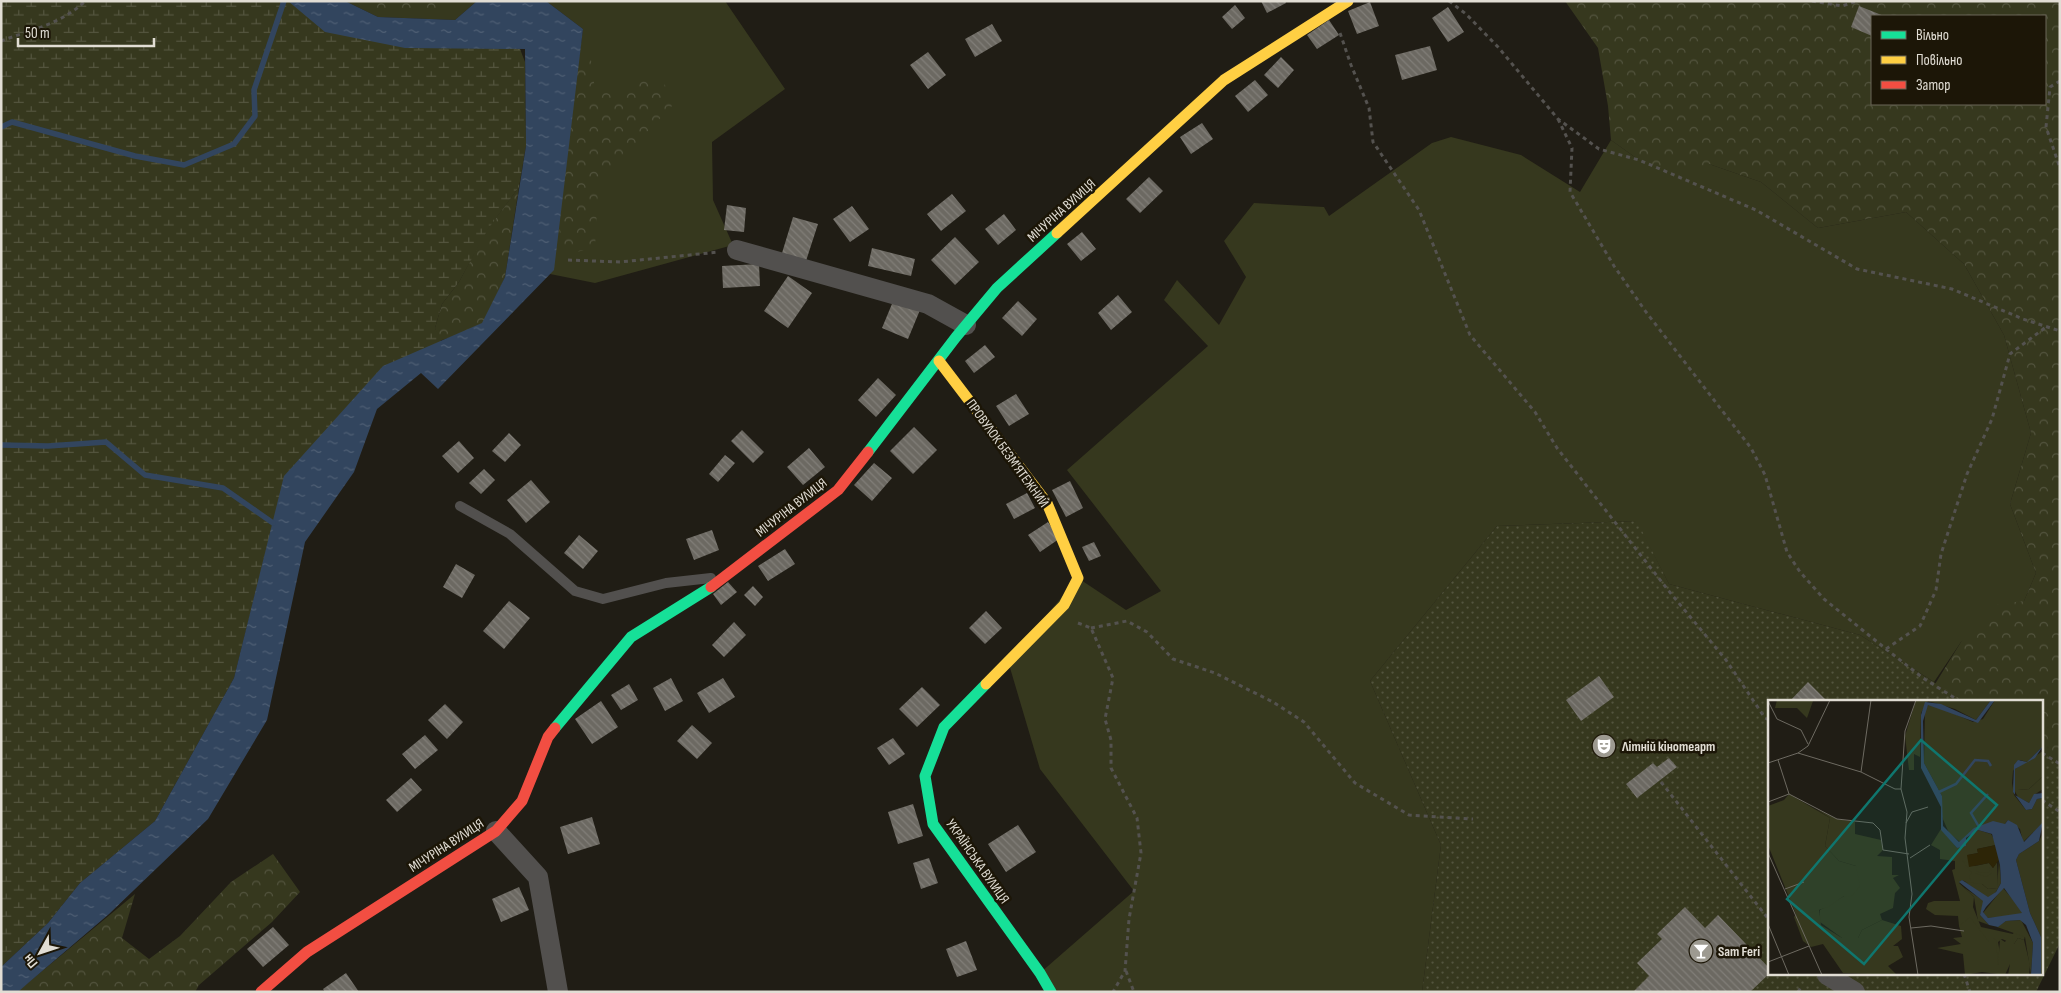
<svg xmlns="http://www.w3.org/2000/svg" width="2061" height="993" viewBox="0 0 2061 993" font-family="'Sofia Sans Condensed',sans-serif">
	<defs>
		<pattern id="forest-crowns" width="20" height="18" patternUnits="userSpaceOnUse" patternTransform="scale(1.25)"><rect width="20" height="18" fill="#36381e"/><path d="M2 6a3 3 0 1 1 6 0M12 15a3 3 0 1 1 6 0" fill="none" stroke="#53543e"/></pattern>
		<pattern id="wetland-marsh" width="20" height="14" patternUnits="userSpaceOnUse" patternTransform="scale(1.25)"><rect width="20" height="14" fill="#36381e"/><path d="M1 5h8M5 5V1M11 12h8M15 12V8" fill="none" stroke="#53543e"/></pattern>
		<pattern id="park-dots" width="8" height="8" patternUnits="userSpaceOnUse" patternTransform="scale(1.25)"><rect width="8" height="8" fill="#36381e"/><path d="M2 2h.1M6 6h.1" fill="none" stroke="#53543e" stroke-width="1.8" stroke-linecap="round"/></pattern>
		<pattern id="water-ripples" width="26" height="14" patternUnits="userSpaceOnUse" patternTransform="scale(1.25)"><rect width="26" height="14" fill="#32455e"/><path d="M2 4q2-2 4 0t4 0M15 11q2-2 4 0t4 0" fill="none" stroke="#4f5f74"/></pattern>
		<pattern id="building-back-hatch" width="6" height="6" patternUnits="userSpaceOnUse" patternTransform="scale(1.25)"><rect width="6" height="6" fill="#6c6962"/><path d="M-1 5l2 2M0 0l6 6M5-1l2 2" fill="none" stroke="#817e78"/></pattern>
	</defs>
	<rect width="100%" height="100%" fill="#201d15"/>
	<!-- grass -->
	<path fill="#36381e" d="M345 1H477L455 20 378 17Z
		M546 1H725L785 89 712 142 713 200 733 245 595 283 550 274 583 29Z
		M1451 137 1521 155 1580 192 1611 140 1639 160 1709 164 1761 182 1818 228 1906 212 1964 264 2004 335 2031 433 2010 504 2036 573 2024 601 1961 642 1934 682 1860 635 1669 584 1636 521 1497 526 1370 681 1441 845 1422 992H1051L1040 973 1134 891 1040 769 1008 661 1078 578 1126 610 1161 591 1067 470 1208 346 1164 300 1177 280 1219 325 1246 277 1224 241 1254 203 1324 207 1329 216 1432 143Z"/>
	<!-- forest -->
	<path fill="url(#forest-crowns)" fill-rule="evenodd" d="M356 1H450L446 9 419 8 368 12Z
		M1565 1H2060V835L2042 826V702H1924L1961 642 1998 604 2024 601 2036 573 2010 504 2031 433 2004 335 1964 264 1906 212 1818 228 1761 182 1709 164 1678 172 1639 160 1611 140 1608 106 1598 48ZM1872 16H2045V104H1872Z
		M575 54 591 60 595 90 619 96 646 74 664 82 672 106 615 165 598 189 595 248 562 255 558 216Z
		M519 187 505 277 482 327 439 341 435 328 442 304 459 282 486 231Z
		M273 854 300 892 272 922 199 985 195 992H17L135 894 122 938 149 959 180 936 231 882Z"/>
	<!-- wetland -->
	<path fill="url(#wetland-marsh)" d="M1 1H289L520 49 525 62 526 146 519 187 488 229 459 282 442 304 435 328 442 343 285 476 234 678 155 821 80 883 48 923 1 967Z"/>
	<!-- park -->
	<path fill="url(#park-dots)" d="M1637 521 1669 584 1860 635 1965 702H1770V974H2042V751L2060 763V943L2036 992H1422L1441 845 1370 681 1497 526Z"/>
	<!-- water -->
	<path fill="url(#water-ripples)" d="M288 1H345L378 17 455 20 477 1H546L583 29 554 270 438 389 421 373 377 409 354 472 305 542 267 720 208 819 109 914 27 984 18 992H1V967L48 923 80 883 155 821 234 678 284 476 383 366 482 323 505 277 526 146 525 49 405 48 325 32Z"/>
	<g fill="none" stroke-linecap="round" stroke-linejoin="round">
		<!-- stream -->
		<path stroke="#32455e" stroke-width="5.5" d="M1 127 12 122 135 156 184 165 234 144 255 116 254 90 284 1
			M1 445 48 446 106 442 145 475 223 488 273 523"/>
	</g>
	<!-- building -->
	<path fill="url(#building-back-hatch)" d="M1261 1H1285L1286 3 1267 13Z
		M1370 2 1379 26 1357 34 1348 11Z
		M1235 5 1245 18 1232 29 1222 17Z
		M1859 6 1884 16H1872V36L1851 27Z
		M1448 7 1464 32 1448 42 1432 18Z
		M1329 20 1339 35 1317 49 1307 35Z
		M992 24 1002 41 975 57 965 39Z
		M1430 46 1437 70 1402 80 1395 55Z
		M928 52 946 75 928 89 910 65Z
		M1281 57 1294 70 1278 88 1264 75Z
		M1255 80 1268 95 1248 112 1235 96Z
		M1202 123 1213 139 1191 154 1180 137Z
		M1149 177 1163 191 1140 213 1126 199Z
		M952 194 966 211 941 231 927 214Z
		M727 205 746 208 744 232 724 230Z
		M852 206 869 229 850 242 833 219Z
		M1004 214 1016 230 998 245 985 229Z
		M793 217 818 224 806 261 782 253Z
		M1082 232 1096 249 1081 261 1067 244Z
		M955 237 979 262 955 285 931 260Z
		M872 248 915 259 911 276 868 266Z
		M759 264 760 286 723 288 722 266Z
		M788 276 812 293 788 328 764 311Z
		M1118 295 1132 312 1111 330 1098 313Z
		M894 299 920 310 908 339 882 328Z
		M1018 301 1037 319 1022 336 1002 318Z
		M985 345 995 357 974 373 965 361Z
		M878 378 896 395 876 417 858 400Z
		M1016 394 1029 414 1009 426 996 406Z
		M914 427 937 450 913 474 890 451Z
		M742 430 764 452 753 463 731 441Z
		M509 433 521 445 505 462 492 451Z
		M459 441 474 458 458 473 442 456Z
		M809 448 825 467 803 485 787 467Z
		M725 455 735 463 718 482 709 474Z
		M874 463 892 478 872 501 854 485Z
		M484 469 495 480 481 494 469 483Z
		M531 480 550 502 526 523 507 500Z
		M1070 481 1083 508 1066 517 1052 490Z
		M1027 493 1035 508 1014 519 1006 504Z
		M1048 522 1059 539 1040 552 1028 535Z
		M712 530 719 550 694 560 686 539Z
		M579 535 598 551 583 569 564 553Z
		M1094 542 1101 556 1089 561 1082 547Z
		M785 549 795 564 768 581 758 566Z
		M456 564 475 575 462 598 443 587Z
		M728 582 737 592 721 605 713 594Z
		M753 586 763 597 755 606 744 595Z
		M509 601 530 618 504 649 483 631Z
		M986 611 1002 628 985 644 969 628Z
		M734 622 746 635 724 657 712 645Z
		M1599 676 1614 697 1581 721 1566 700Z
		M671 678 683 701 665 711 653 688Z
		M723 678 735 697 709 713 697 693Z
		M1808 682 1828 702H1789Z
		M629 684 638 700 621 710 611 695Z
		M922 687 940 705 917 727 899 709Z
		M601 701 618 727 592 744 575 719Z
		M445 704 463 722 447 739 428 720Z
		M692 725 712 743 697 759 677 741Z
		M425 735 438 750 415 769 402 754Z
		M893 738 905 754 889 765 877 748Z
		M1669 758 1677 767 1637 798 1626 784 1653 763 1657 767Z
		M411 778 422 790 397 812 386 800Z
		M913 804 923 836 898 844 888 812Z
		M592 817 600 844 568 854 560 827Z
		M1018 825 1036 852 1006 872 988 844Z
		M929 858 938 883 921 889 913 863Z
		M519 887 529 910 501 922 492 899Z
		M1685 907 1705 928 1718 915 1770 969V973L1750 992H1633L1649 976 1637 963 1662 939 1657 934Z
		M273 927 289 945 263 967 247 949Z
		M966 941 977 970 957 977 946 949Z
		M346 973 359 992H325L323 989Z"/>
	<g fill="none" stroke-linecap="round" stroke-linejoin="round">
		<!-- path -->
		<path stroke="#54524f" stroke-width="3" stroke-dasharray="4 4" stroke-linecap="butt" d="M1449 1 1466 14 1498 47 1558 119 1599 149 1639 160 1756 210 1857 269 1952 289 2023 319 2060 331
			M1812 1 1842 6 1857 1
			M1340 33 1351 65 1369 108 1373 142 1419 210 1470 335 1535 412 1557 448 1668 590 1726 660 1765 718 1770 720
			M1 41C30 30 62 24 85 1
			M2060 81 2050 87 2046 127 2060 168
			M1558 119 1572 148 1570 192 1614 266 1646 312 1751 448 1765 475 1787 552 1800 572 1824 599 1886 649 1923 678 1961 702
			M568 260 620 262 719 252
			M1078 623 1091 628 1113 678 1105 719 1111 740V768L1137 818 1141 853 1129 919 1125 971 1113 992
			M1091 628 1127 621 1147 632 1173 659 1215 673 1273 702 1304 722 1355 783 1409 815 1473 819
			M1886 649 1920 626 1936 590 1941 554 1967 474 1992 419 2010 354 2046 327
			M2042 753 2060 764
			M1661 782 1770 921
			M2042 800 2060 812
			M1126 971 1134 992
			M1964 974 1970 992
			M1798 992 1801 987"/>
		<!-- lane -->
		<path stroke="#52504e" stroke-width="10" d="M460 506 510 534 575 591 603 599 666 583 711 578"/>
		<!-- street -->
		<path stroke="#52504e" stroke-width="20" d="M737 250 928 304 966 325
			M496 831 538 877 558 992
			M1827 975 1855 992"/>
		<!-- fast -->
		<path stroke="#16e098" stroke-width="11" d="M868 452 956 337 997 288 1057 233
			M986 684 944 727 925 776 933 824 1040 973 1051 992
			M555 728 631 637 711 587"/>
		<!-- slow -->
		<path stroke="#ffcf43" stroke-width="11" d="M1057 233 1224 80 1348 1
			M939 361 1047 503 1078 578 1064 605 986 684"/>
		<!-- jam -->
		<path stroke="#f24e42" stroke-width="11" d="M711 587 838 490 868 452
			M261 992 307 952 496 831 522 801 548 737 555 728"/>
	</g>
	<!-- icons -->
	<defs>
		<g id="theatre-disc" transform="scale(1.25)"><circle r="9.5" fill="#9d9a91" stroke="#1c1607"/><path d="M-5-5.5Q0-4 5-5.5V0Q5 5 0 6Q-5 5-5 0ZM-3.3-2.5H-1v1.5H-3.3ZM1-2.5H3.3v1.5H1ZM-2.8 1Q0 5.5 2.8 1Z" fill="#fff"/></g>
		<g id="bar-disc" transform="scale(1.25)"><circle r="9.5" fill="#9d9a91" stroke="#1c1607"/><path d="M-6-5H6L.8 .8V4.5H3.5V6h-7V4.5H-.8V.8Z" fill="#fff"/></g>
	</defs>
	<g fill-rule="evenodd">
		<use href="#theatre-disc" x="1604" y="746"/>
		<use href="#bar-disc" x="1701" y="951"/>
	</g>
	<g text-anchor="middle" stroke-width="5" stroke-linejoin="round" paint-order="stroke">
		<!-- street labels -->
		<g font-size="14" fill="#e1ddd4" stroke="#1c1607">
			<text transform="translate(1061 210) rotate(-42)" y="5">МІЧУРІНА ВУЛИЦЯ</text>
			<text transform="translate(1008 453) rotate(54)" y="5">ПРОВУЛОК БЕЗМ'ЯТЕЖНИЙ</text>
			<text transform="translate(791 507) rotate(-38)" y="5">МІЧУРІНА ВУЛИЦЯ</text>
			<text transform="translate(446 845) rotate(-33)" y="5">МІЧУРІНА ВУЛИЦЯ</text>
			<text transform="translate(978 861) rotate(55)" y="5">УКРАЇНСЬКА ВУЛИЦЯ</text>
		</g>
		<!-- poi labels -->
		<g font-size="14" font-weight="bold" fill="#e1ddd4" stroke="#1c1607" text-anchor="start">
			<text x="1622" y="751">Літній кінотеарт</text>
			<text x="1718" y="956">Sam Feri</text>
		</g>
	</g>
	<!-- overview -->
	<g transform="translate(1768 700)">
		<rect width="275" height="275" fill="#201d15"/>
		<path d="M48 109 69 119 87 122V134L113 140 115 150 109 156 124 157V175H131L125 178 132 188 127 193 125 208 112 214 114 220 94 230 90 238H74L52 222V210L76 196 88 166 71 161 57 146 62 118ZM173 129 189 148 210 130 223 134 228 142V145L209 149 210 153 200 155 202 167 221 163 225 168 229 162 230 188 220 189 214 184 204 185 194 180 191 183 206 197 205 207 213 227 245 234 246 231 257 236 256 240 250 238 246 244 234 239 230 242 233 258 230 266 212 232 191 226 190 216 167 215 158 209 160 203 166 201H192L184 170 187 169V161L172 159V150L163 145Z" fill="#36381e"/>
		<path d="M9 0H44L45 1 39 18 29 8H7ZM148 0H169L160 1 153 13 152 57 146 54V70H141L137 36ZM275 76V89L266 95 261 103 250 97V90L261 89ZM194 160 210 168 208 171 213 173 221 172 222 167 224 173 218 177 207 173V181H203L201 176 204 173ZM51 208 53 225 74 238H90L94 230 114 220 133 226 134 239 125 246H130L135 257 120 266 129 275 75 273 55 244 43 247 35 241 26 217 32 209ZM202 217 221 242 225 238 228 240 230 265 232 239 237 242 241 236H244L246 244 250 238 256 240 262 265 261 275H240L242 264 237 275 214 272 197 275 195 254 169 248 193 244 185 238 194 237 191 226Z" fill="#36381e"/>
		<path d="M223 0 208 20 187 9 160 1ZM227 0H275V46L259 62 252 60 245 71 244 83 246 95 258 110 264 109 269 99 275 98V123L255 142 252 129 240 120 237 124 212 126 192 142 181 133 174 117V96L156 63 157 10 160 5H166L205 22 215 19ZM275 51V76L261 89 250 90V97L245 88 247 69ZM275 133V275H273V237L262 213 248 160 251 154 271 141ZM231 160 233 183 226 195 220 198 197 182 214 184 220 189 229 188ZM195 187 216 201 212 215 221 225 210 221 206 197ZM235 188 253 209 255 216 220 218 215 213ZM253 220 265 243 263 275 257 237 229 227 238 221Z" fill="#36381e"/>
		<path d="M228 145 231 160 225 168 221 163 201 167 199 155 210 153 209 149Z" fill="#2d2507"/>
		<path d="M21 94 62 118 57 146 71 161 88 166 92 186 83 197 76 196 60 207 29 217 0 145V106L16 100Z" fill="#36381e"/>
		<path d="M223 0H227L210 23 160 5 155 21 156 63 174 96 175 126 191 142 206 128 225 121 237 124 240 120 249 125 256 142 275 122 271 141 251 154 248 160 262 213 273 237V275H263L265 243 258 225 252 220 238 221 230 227 221 225 212 215 215 201 191 182 194 180 220 197 228 192 233 183 232 165 224 134 210 130 198 138V146L189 148 173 130V107L153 68V15L157 2 173 4 208 20ZM236 188 254 213 220 218 215 212 218 207ZM275 46 267 58 247 69V95L261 103 266 94 275 93V98L269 99 264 109 258 110 245 92 246 65 250 60 259 62Z" fill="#32455e" fill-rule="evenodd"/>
		<path fill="none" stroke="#32455e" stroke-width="2.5" d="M171 92 188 84 207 60 220 61 223 66M211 127 203 113 220 94"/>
		<path fill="none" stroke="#6d6a61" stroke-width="1" d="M148 0 137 31 133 89 139 112 137 138 144 194 141 217 150 275M0 1 9 19 33 30 40 44M30 53 93 72 127 89H133M10 60 21 94 69 119 105 123 112 130 115 150 141 154M0 63 30 53 40 46 62 0M93 72 103 0M0 102 21 94M138 123 144 112 160 107M0 153 54 275M142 158 162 145M17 189 36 182M0 224 21 275M143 228 163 226 196 231M0 262 41 246"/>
		<path fill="#0f766e" fill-opacity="0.15" stroke="#0f766e" stroke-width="2.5" d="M153 40 229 105 96 264 19 199Z"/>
		<rect width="275" height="275" fill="none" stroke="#e1ddd4" stroke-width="2.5"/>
	</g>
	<!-- border -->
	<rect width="2061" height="993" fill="none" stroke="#e1ddd4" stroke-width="5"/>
	<!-- legend -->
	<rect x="1871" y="15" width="175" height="90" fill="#1c1607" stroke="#6b6659"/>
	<rect x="1881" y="31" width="25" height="8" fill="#16e098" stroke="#6b6659"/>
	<text x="1916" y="40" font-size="15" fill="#e1ddd4">Вільно</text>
	<rect x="1881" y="56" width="25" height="8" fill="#ffcf43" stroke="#6b6659"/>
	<text x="1916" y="65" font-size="15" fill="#e1ddd4">Повільно</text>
	<rect x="1881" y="81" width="25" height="8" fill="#f24e42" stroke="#6b6659"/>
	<text x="1916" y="90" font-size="15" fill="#e1ddd4">Затор</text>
	<!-- north arrow -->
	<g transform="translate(40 953) rotate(230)" stroke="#1c1607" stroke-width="4" paint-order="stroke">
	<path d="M0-4L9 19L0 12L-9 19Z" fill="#e1ddd4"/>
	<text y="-8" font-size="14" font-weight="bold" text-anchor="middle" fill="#e1ddd4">Пн</text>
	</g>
	<!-- scale -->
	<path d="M18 38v8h136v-8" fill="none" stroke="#e1ddd4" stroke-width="2.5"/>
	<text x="25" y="38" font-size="15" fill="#e1ddd4" stroke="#1c1607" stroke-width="4" paint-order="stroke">50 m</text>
</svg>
